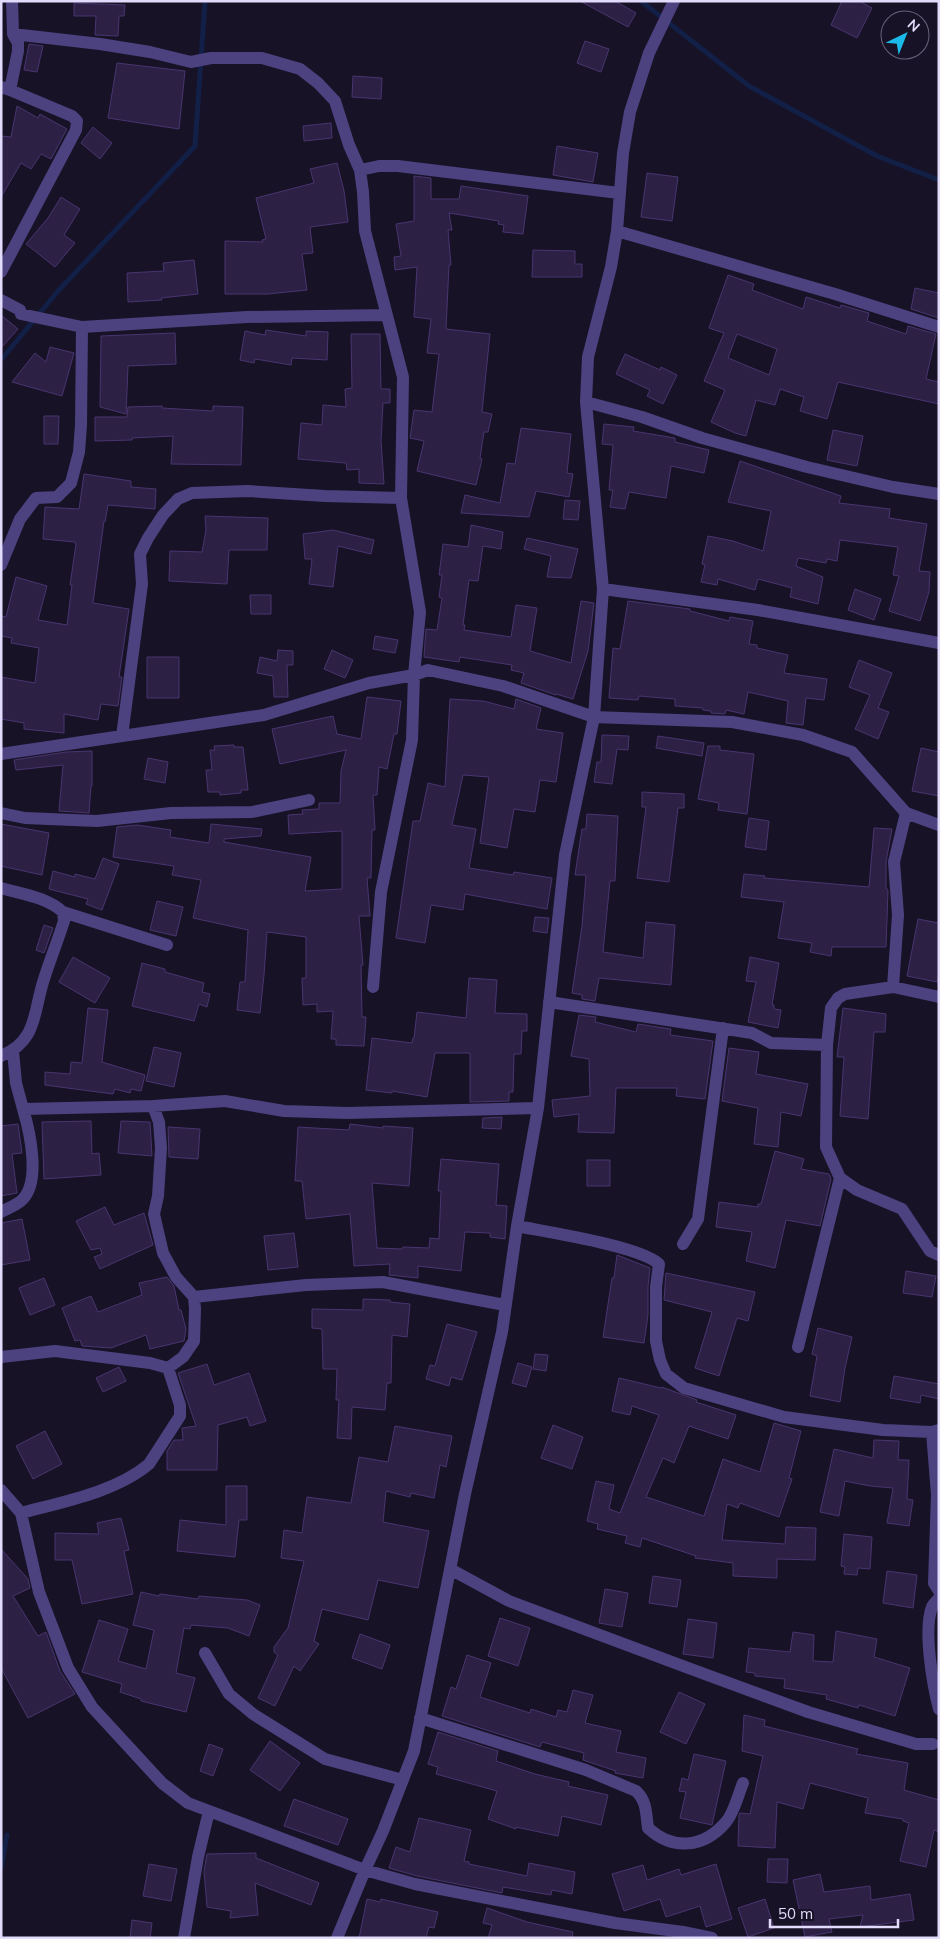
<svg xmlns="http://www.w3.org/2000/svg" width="940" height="1939" viewBox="0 0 940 1939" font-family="Mulish,sans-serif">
	<rect width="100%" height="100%" fill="#181226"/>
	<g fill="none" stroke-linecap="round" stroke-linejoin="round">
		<!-- stream -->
		<path stroke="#121f46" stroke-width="5" d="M641 1 749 86 877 156 939 180
			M1 360 58 291 195 146 205 1
			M1 1868 7 1835"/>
	</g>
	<!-- building -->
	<path fill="#2d2045" stroke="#48356f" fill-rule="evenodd" d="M580 1H615L636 13 628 27Z
		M842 1H859L872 8 857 38 831 25Z
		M74 3 125 5 124 16H119L118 36 95 35 96 16H74Z
		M585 41 609 49 601 72 577 63Z
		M29 44 43 46 37 72 24 70Z
		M117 63 185 71 179 129 108 118Z
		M353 76 382 78 381 99 352 97Z
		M17 106 38 118 40 114 67 129 51 159 41 154 31 169 21 163 1 197V136L11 137Z
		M331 123 332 138 304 141 303 126Z
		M93 127 112 143 100 159 81 143Z
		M557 146 598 153 593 182 553 175Z
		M337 163 344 191 348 222 310 227 313 253 302 254 307 290 268 294H225V241L263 242 262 240 266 239 256 198 314 183 310 169Z
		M647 173 678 177 672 221 641 217Z
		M414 176 431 178V199H459L461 186 528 196 523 234 503 232 504 225 498 224 499 221 449 213 452 230H448L451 265H449L446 329 490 334 482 412 492 414 488 432H484L480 458 482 459 476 485 417 471 424 441 410 438 414 410 432 412 439 354 427 353 431 319 414 317 417 267 395 270 394 257 401 256 396 224 414 221Z
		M61 197 80 209 64 235 75 243 55 267 26 244 48 218Z
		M533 250 575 251V264H582V277H532Z
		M194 260 198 294 161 298 162 300 128 302 127 273 164 271 163 263Z
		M728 275 754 284 752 290 803 309 806 297 840 308 841 305 869 313 867 321 906 334 908 326 936 334 926 379 939 382V404L838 382 827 419 800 411 804 397 780 389 775 405 756 400 746 436 735 433 711 422 725 390 704 381 724 333 709 328ZM737 334 777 349 769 375 728 358Z
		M915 288 939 293V318L911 309Z
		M1 315 18 329 1 348Z
		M266 330 306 336V331L328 332 327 360 292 358 291 365 255 359 254 363 240 360 245 331 265 335Z
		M175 333 176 364 128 366 126 414 100 407 101 336Z
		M351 334H380L381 389H390V403H383L381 441 384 484 359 483V469L347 470 346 463 298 459 301 423 322 425 323 405 346 407 345 389 352 388Z
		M50 347 74 353 62 396 12 382 35 353 46 362Z
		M625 354 660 370 661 367 677 375 663 404 647 396 650 390 616 374Z
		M162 406V408L213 411V406L243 407 241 465 171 464 173 436 132 438V440L95 441V417H127L128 407Z
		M44 416H59L58 444H44Z
		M604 424 634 427 633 431 675 438V442L709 450 704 473 671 466 666 498 629 492 625 509 610 507 613 490H609L613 445 602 444Z
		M521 428 571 434 567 473 573 474 569 497 536 491 529 517 461 513 465 495 500 503 507 463 515 464Z
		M833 430 863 436 857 466 827 460Z
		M740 461 841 496 839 503 890 509 889 518 927 524 919 571 930 572 929 592 920 621 889 611 899 576 893 575 898 547 840 540 837 561 827 559 826 563 798 558 796 566 823 577 818 604 790 597 792 588 758 579 755 590 718 579 717 585 701 582 705 565 702 564 708 536 733 541 763 551 771 511 728 502Z
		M84 474 131 481V487L156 489 155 509 108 505 105 522 104 521 93 603 129 609 119 677H122L118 706 101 704 98 720 64 714V733L24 729V723L1 719V677L35 683 39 648 11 643 12 638 1 636V616L6 617 16 577 47 586 38 620 67 625 72 585H70L76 544 75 542 43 539 45 507 79 509Z
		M565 500 580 501 578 520 563 519Z
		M205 516 268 518 267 550H229L227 584 169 581 170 551 202 552 206 530Z
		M471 525 503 532 501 549 483 546 478 581 469 580 463 625H465L464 630 511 637 516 605 537 608 530 651 571 663 581 601 594 603 588 651 573 699 556 694V695L521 683 524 673 511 670 512 665 460 657 459 662 424 657 426 629 437 630 442 598 439 597 442 575H439L443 544 468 547Z
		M333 530 374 540 371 554 338 546 333 587 309 584 312 559H305L303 534Z
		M527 538 578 549 571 578 547 577 551 556 524 549Z
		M855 589 881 599 874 620 848 610Z
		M250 595H271V614H251Z
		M628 601 690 609V611L729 621 730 617 753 621 749 644 757 645V648L788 655 784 673 827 679 824 700 806 698 803 725 786 723 788 701 748 692 744 714 726 710 725 714 711 713V711L703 710V708L675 706V699L639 696 638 700 609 698 613 648 620 649Z
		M375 636 398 640 395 653 373 649Z
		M278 650 293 651V665H287L288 697H274L273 676 257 673 260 657 277 661Z
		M332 650 353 660 345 678 324 669Z
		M147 657H179V698H147Z
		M859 660 892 673 878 708 889 712 878 739 855 729 870 695 849 687Z
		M367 697 401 701 397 734H394L387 769 379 767 377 795H373L375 830H372L371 878H367L370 916H359L363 965H361L362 1017H366L364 1046 336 1045V1039H331L333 1011 317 1012V1004L303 1005 302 978H306V937L267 932 264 975 260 1013 237 1010 240 982H245L248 930 193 918 201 880 172 875 174 866 113 857 117 827 137 825 171 830 170 837 209 843 211 824 262 829 261 836 224 839V842L311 857 305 891 342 889V831L289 834 288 815 303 814 302 810 319 809V803H340L341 771 346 750 280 764 272 729 333 716 337 734 361 739Z
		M450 699 483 701 514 709 516 699 541 708 536 729 563 733 556 782 540 780 535 812 514 809 507 848 480 843 489 777 463 775 452 825 476 829 469 868 513 875 514 872 552 878 547 909 465 894 463 910 431 905 425 943 396 938 413 821H420L428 783 445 787Z
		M602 735 629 736 628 750 617 749 612 784 594 782 597 762H601Z
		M658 736 704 743 702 756 656 748Z
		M234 745V747H243L248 790H241V793L220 795V792H208L206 770H212L210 750H215L214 746Z
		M708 746H720V750L754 754 747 814 718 810 719 803 698 799Z
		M921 748 939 752V796L912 791Z
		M92 751V786H91L89 813 59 811 63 765 16 770 14 760 66 752Z
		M148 758 168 762 165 783 144 779Z
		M642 792 684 794V808H678L669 882 637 878 646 807H642Z
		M587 814 618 816 615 881H610L603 952 643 958 646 922 675 925 671 985 599 978 595 1001 582 999V995L572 993 582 926 586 875H575L582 829H586Z
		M749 818 769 821 766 850 745 847Z
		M1 824 49 833 42 875 1 866Z
		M874 828 892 829 886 862V888L888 890 886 947H832L831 956 810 952 812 943 778 938 784 902 741 897 744 874 765 876 764 878 869 887Z
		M103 858 119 864 102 910 86 904 88 899 49 889 53 871 75 877V874L95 879Z
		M157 901 183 907 176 936 150 930Z
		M535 917 549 918 547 933 533 931Z
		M918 919 939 923V972L937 982 907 976Z
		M44 925 53 928 44 953 36 950Z
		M73 957 110 978 95 1003 59 982Z
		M750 957 779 963 772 1005H774V1009L781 1010 778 1028 748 1022 756 982 746 981Z
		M142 963 165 969V972L204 983 202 992 210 994 207 1007 199 1004 194 1021 132 1006Z
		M469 978 497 980 495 1013 527 1014V1031H522L521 1054H514L513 1092H509V1101L470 1102V1053H435L427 1097 392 1091V1093L366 1090 372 1038 412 1043 413 1038H414L417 1012 466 1018Z
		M88 1008 108 1010 102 1062 145 1075 141 1091 131 1089 130 1093 115 1089 113 1094 45 1085V1072L70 1074 71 1062 82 1063Z
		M843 1008 886 1014 885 1032H874L868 1119 840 1116 844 1057H837Z
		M579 1015 596 1017 595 1022 636 1032 638 1024 671 1029 670 1035 713 1041 705 1099 676 1096 677 1088H616L614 1133 578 1132 579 1114 554 1117 552 1100 590 1096 589 1059 571 1056Z
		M154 1047 181 1053 174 1087 146 1081Z
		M729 1048 759 1052 756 1074 808 1084 801 1116 781 1112 778 1147 754 1144 758 1108 722 1101Z
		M502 1117 501 1129 482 1128 483 1118Z
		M91 1121 92 1154 99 1153 101 1175 44 1179 42 1122Z
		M121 1121 150 1122 152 1156 118 1153Z
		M18 1124 22 1153 12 1154 17 1193 1 1196V1126Z
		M350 1124 383 1128V1126L413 1128 409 1186 372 1183 377 1248 402 1249 403 1247 429 1248 430 1238 439 1239 441 1191H438L441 1159 499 1164 496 1205 507 1206 505 1239 490 1237V1233L465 1232 461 1271 418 1266V1278L389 1275 390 1264 354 1266 350 1214 306 1219 302 1181H295L298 1127 349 1130Z
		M168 1127 200 1129 198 1159 169 1157Z
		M775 1151 804 1159 801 1169 829 1174 831 1179 820 1226 786 1220 775 1268 746 1261 752 1232 716 1227 719 1202 758 1207V1204H761Z
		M587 1160H610V1186H587Z
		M105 1207 114 1225 144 1213 153 1245 100 1269 94 1257 102 1254 100 1248 91 1250 76 1221Z
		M22 1219 30 1260 1 1265V1223Z
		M294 1233 298 1267 268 1270 264 1236Z
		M617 1255 650 1268 648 1287V1315L644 1343 603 1337 612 1278H614Z
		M906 1271 936 1276 932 1297 903 1293Z
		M666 1273 755 1292 748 1321 737 1318 719 1376 695 1368 712 1312 664 1300Z
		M167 1277 174 1286 179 1310H181L186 1329 184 1341 150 1349 146 1335 111 1348 82 1346 80 1340 75 1341 62 1308 91 1296 98 1312 142 1295 139 1283Z
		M44 1278 55 1305 30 1315 19 1288Z
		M363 1299 390 1300V1302L410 1304 407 1337 392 1335 391 1383H387L385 1410 352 1407 351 1439 337 1438 339 1400H336L337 1369H323L322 1329 312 1328V1309L363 1310Z
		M447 1324 477 1332 462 1380 451 1377 449 1386 426 1379 430 1365 435 1366Z
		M818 1328 852 1337 845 1368 840 1402 810 1396 817 1356 812 1354Z
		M535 1354 548 1355 546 1371 533 1369Z
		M518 1363 532 1367 526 1387 512 1383Z
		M207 1364 214 1385 249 1373 266 1421 250 1426 247 1417 218 1425 217 1470H167V1451L174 1440H183L182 1428 196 1426 178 1373Z
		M119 1367 126 1381 103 1392 96 1378Z
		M894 1376 939 1384V1399L921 1395 920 1403 890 1398Z
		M619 1378 661 1388 662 1387 697 1400 696 1402 736 1415 728 1439 689 1426 674 1463 663 1458 646 1497 704 1516 723 1459 760 1472 774 1423 801 1431 789 1478 792 1479 779 1517 740 1503 738 1508 727 1504 722 1540 785 1544 786 1527 816 1528 815 1560 777 1559V1578L733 1576V1563L695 1558 696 1556 642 1538 640 1547 625 1543 627 1536 597 1529 598 1524 587 1521 596 1481 614 1485 609 1509 620 1513 659 1415 632 1406 630 1415 612 1411Z
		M553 1425 583 1437 572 1469 541 1458Z
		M395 1426 452 1436 446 1467 440 1465 434 1498 411 1493 410 1497 386 1491 383 1522 429 1531 418 1588 378 1580 368 1620 322 1609 314 1641 319 1644 300 1671 294 1666 275 1706 258 1698 278 1655 274 1652V1647L288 1628 304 1561 281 1558 284 1530 302 1533 307 1497 351 1503 359 1457 388 1462Z
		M45 1431 62 1464 33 1479 16 1446Z
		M874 1440 899 1441 898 1460H909L907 1499 913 1500 909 1526 887 1523 893 1488 870 1486 845 1481 839 1516 820 1512 834 1449 873 1458Z
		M226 1486H247V1520H239L235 1557 177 1551 180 1520 226 1525Z
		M121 1518 129 1550 124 1551 133 1594 82 1604 72 1560H55V1533L99 1534 97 1523Z
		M844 1534 872 1537 870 1569 858 1568 857 1575 844 1574 845 1567 841 1566Z
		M1 1549 28 1579 30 1588 13 1596 38 1636 46 1632 60 1671 75 1694 28 1718 1 1668Z
		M887 1571 917 1575 913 1608 883 1603Z
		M653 1576 681 1580 677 1607 649 1603Z
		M605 1589 628 1593 622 1627 599 1623Z
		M141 1592 159 1596 160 1594 198 1599 199 1596 247 1600 260 1605 249 1636 228 1628 191 1625 190 1629 184 1628 176 1673 195 1678 186 1712 141 1701V1699L120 1692 122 1684 82 1672 99 1620 128 1629 118 1661 146 1669 154 1630 133 1625Z
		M500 1618 530 1628 518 1666 488 1656Z
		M688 1619 717 1623 713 1658 683 1654Z
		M836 1631 877 1639 874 1657 910 1668 895 1716 859 1705 858 1708 826 1699 827 1695 784 1688 785 1679 755 1676V1673L746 1672 749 1648 790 1652 793 1632 814 1635 813 1661 833 1662Z
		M360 1634 390 1645 382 1669 352 1658Z
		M467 1655 491 1663 480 1697 530 1713 531 1709 556 1717 558 1710 567 1712 573 1690 593 1695 585 1723 621 1731 616 1752 646 1758 643 1778 615 1773 616 1771 583 1760 584 1753 542 1742 540 1747 442 1716 451 1687 456 1689Z
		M679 1692 705 1704 686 1744 660 1732Z
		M744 1715 765 1720 764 1726 858 1749 856 1754 908 1763 904 1790 939 1800V1832L934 1830 926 1867 900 1861 909 1823 903 1821V1819L865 1813 868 1798 810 1783 803 1809 777 1802 775 1848 738 1846 739 1816 740 1813 750 1814 763 1756 742 1751Z
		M438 1732 498 1751 496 1761 535 1774 569 1782 568 1786 608 1795 601 1825 562 1816 558 1836 516 1827V1829L488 1819 497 1791 436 1774 438 1767 428 1764Z
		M270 1741 300 1763 280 1791 250 1770Z
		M209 1744 223 1749 213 1776 200 1771Z
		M694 1754 726 1761 712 1825 680 1818 686 1792 679 1791 682 1778 688 1780Z
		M294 1799 348 1819 338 1845 284 1826Z
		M419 1818 471 1830 464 1861 469 1862V1864L527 1876 529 1863 575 1872 572 1894 552 1890 551 1895 503 1887 502 1893 417 1876 389 1868 396 1847 410 1852Z
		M256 1853V1858L319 1883 311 1905 255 1883 258 1915 230 1918 231 1911 207 1907 204 1871 207 1854Z
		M768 1859H788L787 1883 767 1882Z
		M149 1864 177 1869 171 1901 143 1896Z
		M716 1864 732 1919 706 1927 700 1906 666 1917 660 1899 624 1911 612 1874 643 1865 647 1880 679 1869 681 1875Z
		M820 1874 824 1892 870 1886 871 1900 910 1894 914 1920 860 1927 863 1915 829 1919 832 1932 805 1937 793 1880Z
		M367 1899 380 1902 381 1899 438 1912 434 1928 429 1927 426 1938H359Z
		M765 1899 774 1928 748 1937 738 1908Z
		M487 1908 527 1922 573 1932 572 1938H488L492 1925 483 1923Z
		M132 1920 152 1923 150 1938H130Z"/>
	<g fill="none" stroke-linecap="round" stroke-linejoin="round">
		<!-- minor -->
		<path stroke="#4d4280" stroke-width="12" d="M13 34 100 44 150 52 191 62 211 58H262L300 69 318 83 335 101 349 145 360 170 363 192 365 231 403 377 401 498 420 612 414 675 412 740 381 892 373 987
			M1 87 10 90 18 51V43L13 34 12 1
			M360 170 379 166H398L619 193
			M617 231 835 294 939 327
			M1 272 76 130 77 121 72 116 10 90
			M1 300 20 310 21 314 82 327 247 317 386 315
			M586 402 642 417 702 438 807 467 893 487 939 494
			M1 565 20 519 36 498 57 497 71 483 79 452 81 425 82 327
			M603 589 758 610 939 643
			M122 736 142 584 140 554 148 538 163 515 178 499 192 493 248 491 325 496 401 498
			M1 754 264 715 369 683 414 675 428 670 503 686 594 717 732 722 803 735 852 752 906 813 939 825
			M1 813 25 818 97 821 171 813 252 812 309 800
			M1 888C22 894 46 897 63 912L64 921C58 940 50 960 44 979 33 1012 38 1041 1 1056
			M63 912 167 945
			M893 987 898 915 894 862 906 813
			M939 997 893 987 845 994 838 998 831 1008 827 1045 826 1147 840 1178 857 1190 902 1209 930 1251 939 1255
			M549 1002 752 1033 771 1043 827 1045
			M13 1051 16 1083 23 1109
			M153 1106 159 1122 161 1148 158 1196 154 1214 156 1223 163 1253 176 1277 194 1297 195 1309 194 1341 183 1357 168 1368
			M1 1212C8 1208 17 1205 22 1200 41 1182 30 1132 23 1109L153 1106 225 1101 284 1111 347 1113 538 1108
			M517 1226C547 1232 640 1246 659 1264L656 1287V1341L660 1360 666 1374 684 1388 784 1417 883 1430 932 1432 939 1430
			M683 1244 698 1219 723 1028
			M194 1297 306 1285 383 1282 505 1305
			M798 1347 840 1178
			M1 1357 55 1351 150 1363 168 1368
			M932 1432 937 1495 934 1583 939 1591
			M1 1490 21 1513 39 1592 68 1668 92 1707 162 1783 188 1803 365 1870 415 1884 615 1923 683 1932 712 1938
			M21 1513C62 1502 116 1492 149 1464L180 1416V1405L168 1368
			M450 1569 509 1601 691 1669 808 1712 916 1744H933
			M939 1598C937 1601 933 1604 932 1607 923 1630 933 1686 939 1709
			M205 1653 229 1694 253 1714 325 1759 403 1780
			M420 1718 586 1770 636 1791C647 1801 646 1814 648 1828 673 1851 704 1848 726 1822 734 1813 738 1795 743 1783
			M184 1938 198 1857 209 1811
			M337 1938 365 1870 383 1831 414 1751 465 1494 502 1332 517 1226 538 1108 565 855 594 717 603 589 586 402 588 357 611 267 617 231 623 153 630 112 649 53 674 1"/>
	</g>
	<!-- border -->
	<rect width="940" height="1939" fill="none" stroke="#e3dbfb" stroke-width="5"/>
	<!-- north arrow -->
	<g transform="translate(905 35) rotate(43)"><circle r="24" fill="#181226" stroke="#69627b"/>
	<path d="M0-4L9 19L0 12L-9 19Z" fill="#1bb9e8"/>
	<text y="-8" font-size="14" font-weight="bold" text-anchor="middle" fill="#e3dbfb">N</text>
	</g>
	<!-- scale -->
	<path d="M770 1919v8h128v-8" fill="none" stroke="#e3dbfb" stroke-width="2.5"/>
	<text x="778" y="1919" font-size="15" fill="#e3dbfb" stroke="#181226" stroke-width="4" paint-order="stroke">50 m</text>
</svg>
